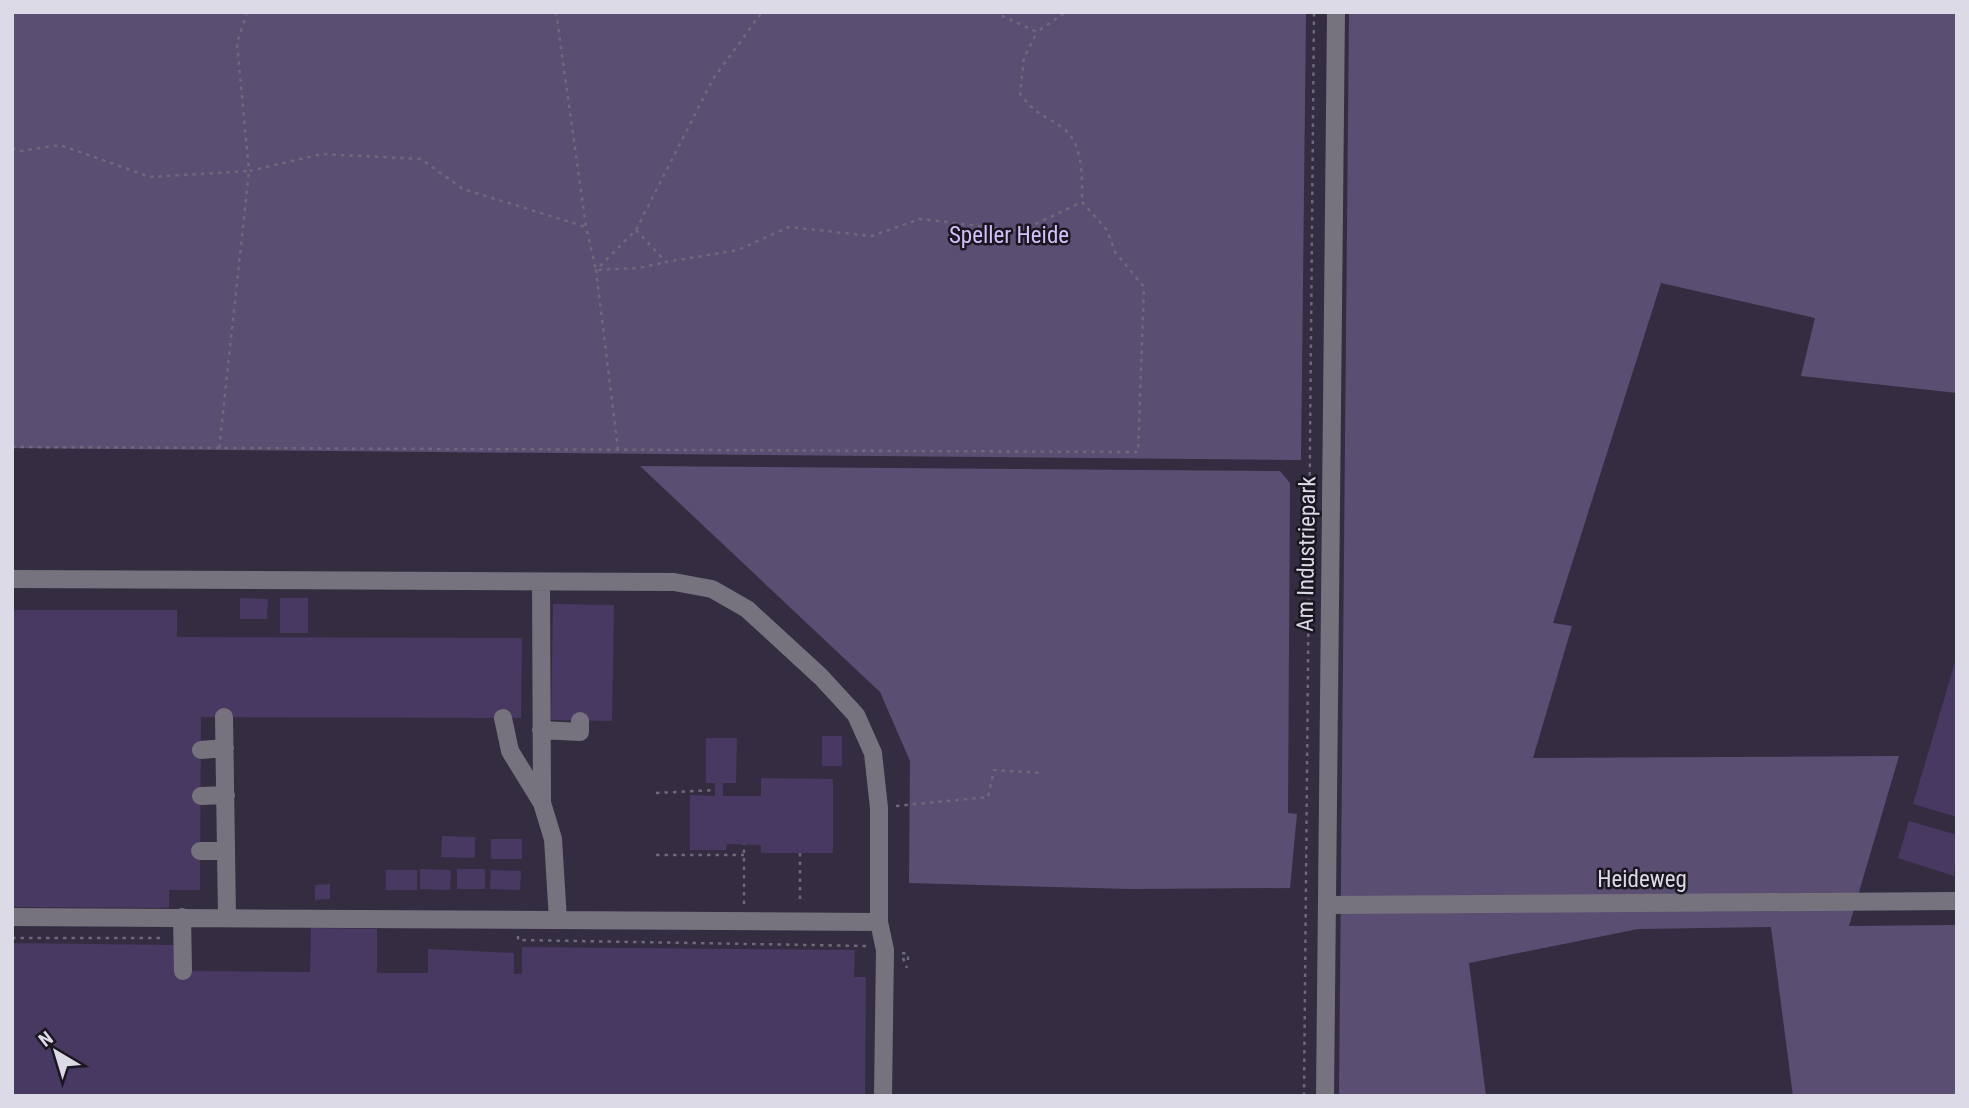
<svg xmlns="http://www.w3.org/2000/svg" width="1969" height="1108" viewBox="0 0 1969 1108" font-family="'Roboto Condensed',sans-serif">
	<rect width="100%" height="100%" fill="#342d42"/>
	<!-- green -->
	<path fill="#5a4f72" d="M12 12H1306L1301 460 12 448Z
		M1349 12H1957V393L1801 376 1815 318 1661 283 1553 623 1572 626 1533 758 1899 756 1849 926 1957 925V1096H1793L1771 927 1638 929 1469 963 1486 1096H1339Z
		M640 466 1280 471 1290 483 1288 813 1297 814 1290 888 1130 889 909 883 910 761 880 692Z"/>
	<!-- building -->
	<path fill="#473961" d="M240 598 268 599 267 619H240Z
		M280 598H308V633H280Z
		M553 604 614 605 612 721 551 720Z
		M12 610H177V637L522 638 521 718 201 717 200 890H169V908L12 907Z
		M1956 659H1957V817L1913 804Z
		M822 736H842V766H822Z
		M706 738H737L736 783H723V796H761V778L833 779V853H761V845L727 844 726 850H690V795L715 796V783H706Z
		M1909 821 1957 835 1954 876 1898 858Z
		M442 836 475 837V858L441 857Z
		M491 839H522V859H491Z
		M420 869 451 870 450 890 420 889Z
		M457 869H485V889H457Z
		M386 870H417V890H386Z
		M491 870 521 871 520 890 490 889Z
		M330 884V899L315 900V885Z
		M311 928 377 929V973H428V949L514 953V974H522V947L855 950 854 977H866L865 1096H12V943L174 945V971L310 972Z"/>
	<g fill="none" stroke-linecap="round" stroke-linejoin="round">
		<!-- path -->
		<path stroke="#6e687b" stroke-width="2.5" stroke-dasharray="3.5 5" stroke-linecap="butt" d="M247 12 237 43 249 171 322 154 421 159 463 189 586 227
			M556 12 586 227 596 270 639 268 666 262
			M994 12 1037 32 1066 12
			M12 148 21 151 60 145 150 177 249 171 219 450
			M636 230 666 262 738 250 789 227 872 236 920 219 1021 231 1082 202
			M12 447 1138 452 1144 287 1115 252 1107 230 1082 202C1082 179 1084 144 1063 128 1043 114 1036 115 1020 94L1024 58 1037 32
			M618 450 596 270 636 230 713 79 762 12
			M656 793 715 790
			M896 806 988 797 994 770 1042 773
			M800 853V904
			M656 855H744
			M744 904V844
			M518 936V940L867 946
			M12 938H165
			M902 953 908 954V964
			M903 958 907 968
			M1304 1096 1314 12"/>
		<!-- minor -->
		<path stroke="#76737e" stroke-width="18" d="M12 579 674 582 712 589 747 609 821 677 856 715 873 753 879 808V922
			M541 582 542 803 553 839 558 920
			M224 717 227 917
			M503 718 510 751 542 803
			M541 730 580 732V721
			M201 750 225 748
			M201 796 226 795
			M200 851H226
			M1327 905 1957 901
			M12 917 879 922 885 950 883 1096
			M182 917 183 971
			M1325 1096 1336 12"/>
	</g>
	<g text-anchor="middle" stroke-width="5" stroke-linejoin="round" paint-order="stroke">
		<!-- park labels -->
		<g font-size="23" fill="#d2c1f9" stroke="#1a1721">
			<text x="1009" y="243">Speller Heide</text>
		</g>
		<!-- street labels -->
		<g font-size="23" fill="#dddae8" stroke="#1a1721">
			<text transform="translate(1306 554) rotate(-89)" y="8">Am Industriepark</text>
			<text x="1642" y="887">Heideweg</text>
		</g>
	</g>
	<!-- border -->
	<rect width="1969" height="1108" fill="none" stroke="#dddae8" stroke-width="28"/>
	<!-- north arrow -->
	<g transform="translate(56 1052) rotate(322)" stroke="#1a1721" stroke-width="5" paint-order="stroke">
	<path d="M0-5L12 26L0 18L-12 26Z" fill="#dddae8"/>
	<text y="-10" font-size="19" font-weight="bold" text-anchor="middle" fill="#dddae8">N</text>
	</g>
</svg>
